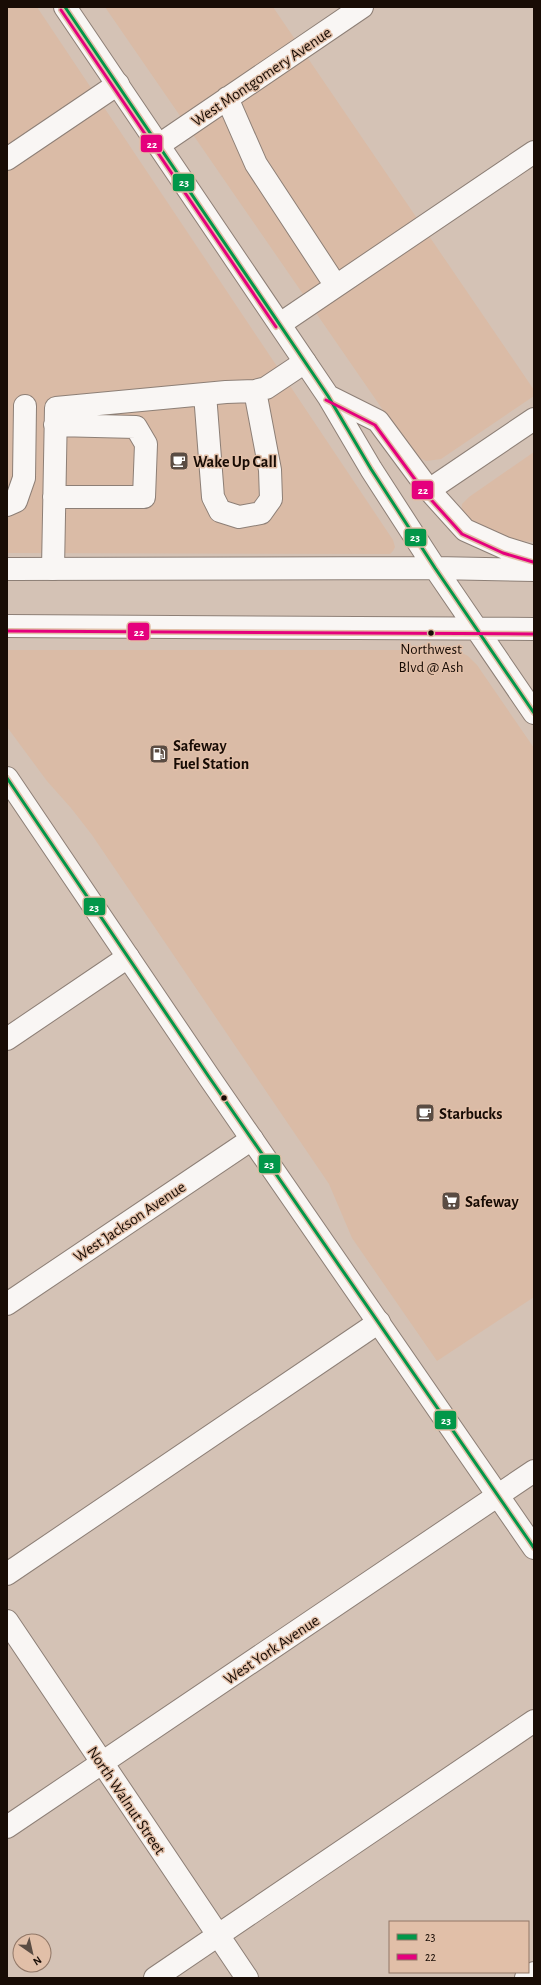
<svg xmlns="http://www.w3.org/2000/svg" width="541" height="1985" viewBox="0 0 541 1985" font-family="'Alegreya Sans',sans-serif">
	<rect width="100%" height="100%" fill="#d4c2b5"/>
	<!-- built -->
	<path fill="#dabba6" d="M7 7H37L393 540 395 547 393 551 390 554 7 553Z
		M105 7H273L534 390V396L441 459 426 461 414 455Z
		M534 452V542L520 541 494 534 470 522 461 512 462 504 469 497Z
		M7 650H445L460 652 468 656 477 665 534 748V1297L437 1361 352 1238 329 1184 92 835 71 808 47 781 7 727Z"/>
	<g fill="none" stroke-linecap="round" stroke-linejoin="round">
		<!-- minor casing -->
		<g stroke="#8d7f76" stroke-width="24">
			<path id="minor" d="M227 98 256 164 336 286
				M159 145 362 7
				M7 159 118 84
				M280 324 534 152
				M205 394 213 497 220 511 239 517 261 513 271 499 270 470 255 391
				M429 490 534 419
				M54 497H144L146 444 136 427 55 425
				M7 505 16 501 24 478 25 406
				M53 569 56 408 226 392 255 391 266 388 305 362
				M7 1039 128 957
				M7 1304 252 1139
				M7 1574 379 1322
				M7 1621 247 1978
				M7 1827 534 1471
				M155 1978 534 1721
				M526 1978 534 1973"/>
		</g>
		<!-- major casing -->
		<g stroke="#8d7f76" stroke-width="24">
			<path id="major" d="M65 7 328 396 371 469 435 568 534 713
				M328 396 378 421 429 490 465 530 505 548 534 557
				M7 569 435 568 534 570
				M7 626 534 629
				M7 778 209 1077 534 1548"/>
		</g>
		<!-- minor -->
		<use href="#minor" stroke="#f9f6f4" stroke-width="22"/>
		<!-- major -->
		<use href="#major" stroke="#f9f6f4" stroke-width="22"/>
		<!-- bus-1 casing -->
		<g stroke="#e1bfa8" stroke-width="6">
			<path id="bus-1" d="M65 7 328 396 371 469 435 568 534 713
				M7 778 209 1077 534 1548"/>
		</g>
		<!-- bus-2 casing -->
		<g stroke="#e1bfa8" stroke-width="6">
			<path id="bus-2" d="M61 10 276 327
				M326 400 375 425 425 493 462 534 503 553 533 562
				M7 631 534 634"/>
		</g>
		<!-- bus-1 -->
		<use href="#bus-1" stroke="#029749" stroke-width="3"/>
		<!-- bus-2 -->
		<use href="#bus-2" stroke="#e5007d" stroke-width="3"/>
	</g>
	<!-- icons -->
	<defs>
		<g id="cafe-square" transform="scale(1)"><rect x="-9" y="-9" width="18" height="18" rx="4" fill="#5a4c43" stroke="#e1bfa8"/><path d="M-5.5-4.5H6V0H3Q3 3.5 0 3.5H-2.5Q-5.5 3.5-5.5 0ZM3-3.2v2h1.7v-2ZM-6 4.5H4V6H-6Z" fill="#fff"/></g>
		<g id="fuel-square" transform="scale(1)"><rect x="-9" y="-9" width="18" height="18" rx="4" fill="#5a4c43" stroke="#e1bfa8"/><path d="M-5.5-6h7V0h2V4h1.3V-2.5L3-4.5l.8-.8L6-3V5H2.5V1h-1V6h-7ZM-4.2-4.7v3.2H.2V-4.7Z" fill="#fff"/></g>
		<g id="supermarket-square" transform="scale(1)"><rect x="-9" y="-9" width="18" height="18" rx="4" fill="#5a4c43" stroke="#e1bfa8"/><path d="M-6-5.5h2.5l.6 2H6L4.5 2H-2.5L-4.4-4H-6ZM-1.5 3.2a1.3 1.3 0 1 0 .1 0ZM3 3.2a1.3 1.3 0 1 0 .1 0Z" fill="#fff"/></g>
	</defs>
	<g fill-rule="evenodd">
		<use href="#cafe-square" x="179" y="461"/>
		<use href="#fuel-square" x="159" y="754"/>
		<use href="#cafe-square" x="425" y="1113"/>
		<use href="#supermarket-square" x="451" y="1201"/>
	</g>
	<!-- markers -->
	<g fill="#180c05" stroke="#e1bfa8" stroke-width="1.5">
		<circle cx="431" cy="633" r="3.5"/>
		<circle cx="224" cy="1098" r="3.5"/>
	</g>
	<g text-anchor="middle" stroke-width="3" stroke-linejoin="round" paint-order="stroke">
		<!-- bus labels -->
		<g font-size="15" fill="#180c05" stroke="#e1bfa8">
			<text x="431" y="654">Northwest<tspan x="431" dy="18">Blvd @ Ash</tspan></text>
		</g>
		<!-- street labels -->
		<g font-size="16" fill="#180c05" stroke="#e1bfa8">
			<text transform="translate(261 76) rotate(-34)" y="6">West Montgomery Avenue</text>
			<text transform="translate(129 1221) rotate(-34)" y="6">West Jackson Avenue</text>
			<text transform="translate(271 1649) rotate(-34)" y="6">West York Avenue</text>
			<text transform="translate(127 1800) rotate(56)" y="6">North Walnut Street</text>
		</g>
		<!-- poi labels -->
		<g font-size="16" font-weight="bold" fill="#180c05" stroke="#e1bfa8" text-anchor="start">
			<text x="193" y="467">Wake Up Call</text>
			<text x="173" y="751">Safeway<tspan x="173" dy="18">Fuel Station</tspan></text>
			<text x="439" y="1119">Starbucks</text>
			<text x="465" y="1207">Safeway</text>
		</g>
	</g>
	<g stroke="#e1bfa8" stroke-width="1.5">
		<rect x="140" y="134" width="23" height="19" rx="4" fill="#e5007d"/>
		<rect x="172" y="173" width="23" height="19" rx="4" fill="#029749"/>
		<rect x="411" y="480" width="23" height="20" rx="4" fill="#e5007d"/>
		<rect x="404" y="528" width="23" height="19" rx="4" fill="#029749"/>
		<rect x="127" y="622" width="23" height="19" rx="4" fill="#e5007d"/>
		<rect x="83" y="897" width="23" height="19" rx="4" fill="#029749"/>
		<rect x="258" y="1154" width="23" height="20" rx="4" fill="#029749"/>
		<rect x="434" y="1410" width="23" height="20" rx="4" fill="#029749"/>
	</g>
	<g font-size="11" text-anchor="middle" font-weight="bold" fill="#fff">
		<text x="152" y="148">22</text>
		<text x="184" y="186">23</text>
		<text x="423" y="494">22</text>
		<text x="415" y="541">23</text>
		<text x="139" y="636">22</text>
		<text x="94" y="911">23</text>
		<text x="269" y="1168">23</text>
		<text x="446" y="1424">23</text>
	</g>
	<!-- border -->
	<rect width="541" height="1985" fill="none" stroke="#180c05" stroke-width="16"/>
	<!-- legend -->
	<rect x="389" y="1921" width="140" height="52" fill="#e1bfa8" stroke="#917767"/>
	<rect x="397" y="1934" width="20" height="6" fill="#029749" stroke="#917767"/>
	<text x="425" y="1941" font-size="12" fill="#180c05">23</text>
	<rect x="397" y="1954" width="20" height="6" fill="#e5007d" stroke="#917767"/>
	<text x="425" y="1961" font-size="12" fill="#180c05">22</text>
	<!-- north arrow -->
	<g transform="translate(32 1953) rotate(146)"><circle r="19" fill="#e1bfa8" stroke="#917767"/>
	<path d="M0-3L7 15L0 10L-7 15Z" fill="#5a4c43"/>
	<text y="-6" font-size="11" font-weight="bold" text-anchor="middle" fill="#180c05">N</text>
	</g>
</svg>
